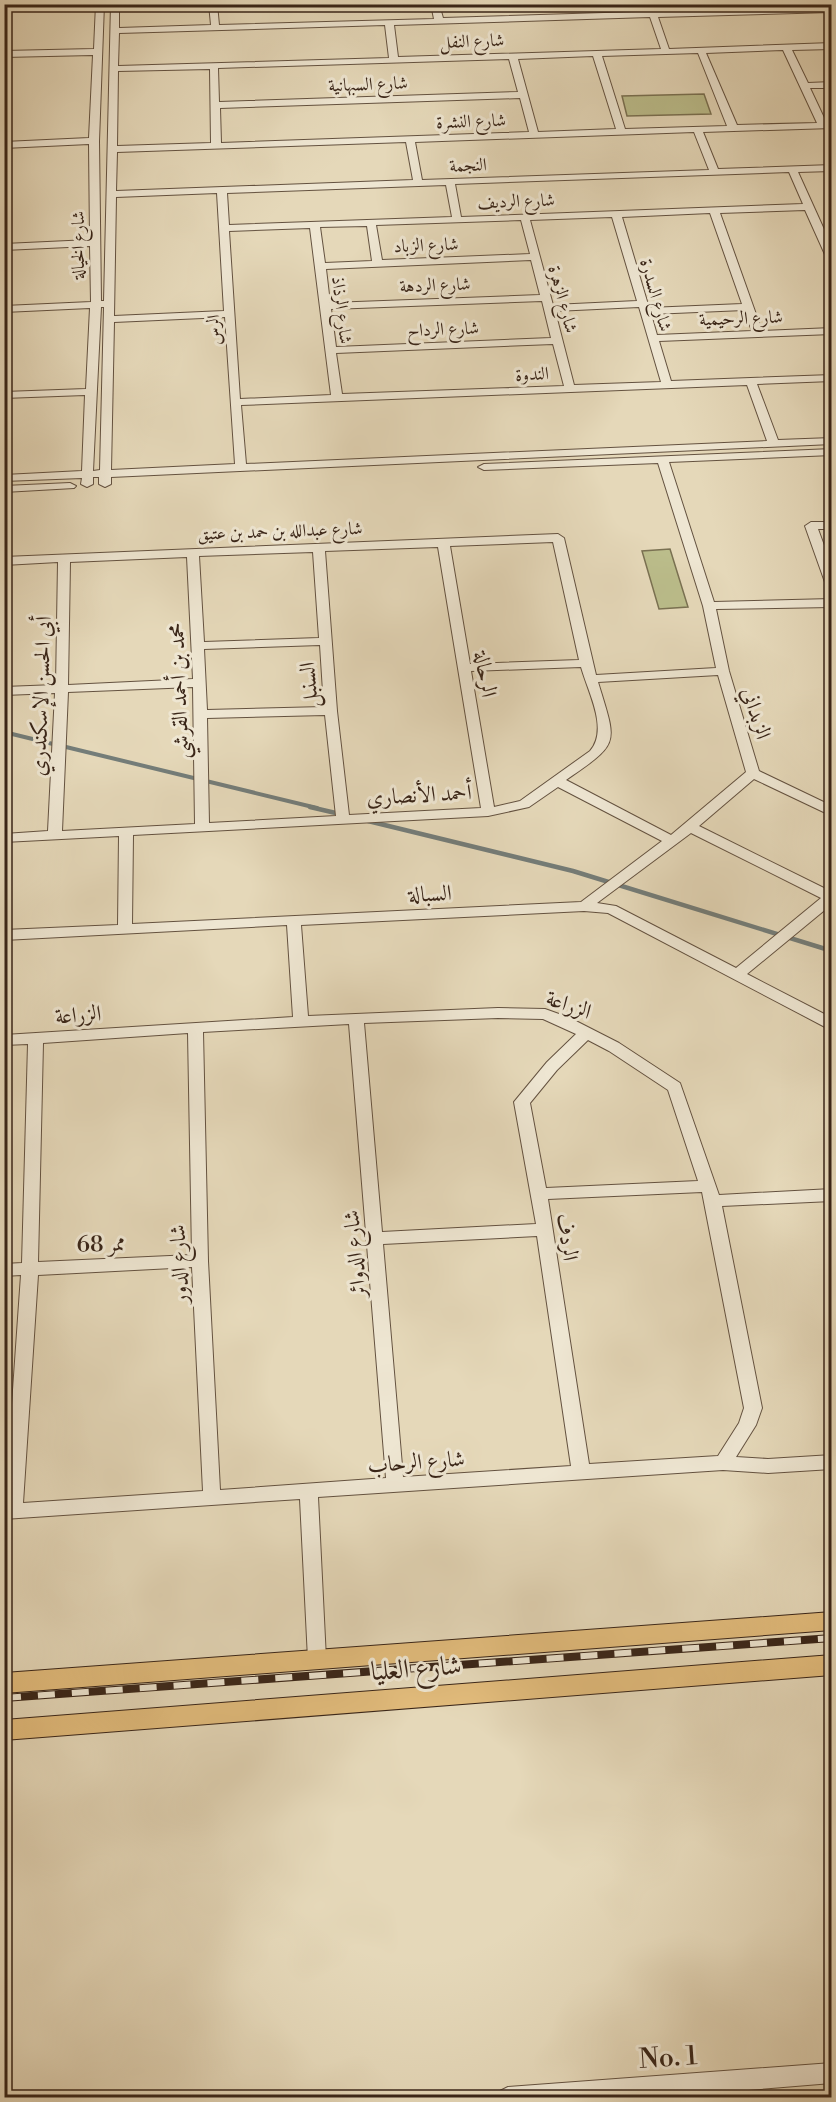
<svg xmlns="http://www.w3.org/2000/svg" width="836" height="2102" viewBox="0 0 836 2102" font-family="'Libre Bodoni',Amiri,serif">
	<rect width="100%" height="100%" fill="#e5d8b9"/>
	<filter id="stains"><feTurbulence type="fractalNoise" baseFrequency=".00333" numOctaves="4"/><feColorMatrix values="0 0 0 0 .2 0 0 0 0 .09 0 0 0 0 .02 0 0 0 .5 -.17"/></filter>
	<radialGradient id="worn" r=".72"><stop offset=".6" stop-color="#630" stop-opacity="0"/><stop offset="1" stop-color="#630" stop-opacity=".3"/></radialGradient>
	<!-- green -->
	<path fill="#bbbd8b" stroke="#7a7152" stroke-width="1.5" d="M704 94 711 114 627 116 622 96Z
		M670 549 688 607 659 609 642 551Z"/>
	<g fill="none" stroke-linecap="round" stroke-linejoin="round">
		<!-- stream-far1 -->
		<path stroke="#747d79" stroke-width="4" d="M4 732 53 744
			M66 747 317 808"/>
		<!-- stream -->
		<path stroke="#747d79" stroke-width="4.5" d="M310 807 340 814
			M368 821 573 871 832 951"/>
		<!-- minor casing -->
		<g stroke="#645240" stroke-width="2">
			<path id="minor" d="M96 4H104L99 141 101 301H104L111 4H119V28L211 25 209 4H217L219 25 434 19 431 4H439L443 18 832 6V12L658 17 669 49 832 43V49L792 50 808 83 832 82V88H810L826 122H832V128L703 132 718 169 832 165V171L798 172 832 247V262L827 259 805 210 720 213 762 331 832 328V334L659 341 671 381 832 375V381L757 384 778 440 832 438V444L111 477V484L105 487 99 484V477H93V484L87 487 81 484 82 478 4 481V475L82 471 85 395 4 398V392L86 389 90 308 4 312V306L91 302 90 246 4 250V244L90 240 89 144 4 148V142L89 138 93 55 4 57V51L94 49ZM650 17 661 49 398 57 394 25ZM385 25 389 58 118 66 119 33ZM783 50 817 123 737 125 706 53ZM698 53 727 126 625 129 602 56ZM593 56 616 129 538 132 518 59ZM509 59 518 92 219 102 218 68ZM210 69 211 143 117 146 118 71ZM520 98 529 132 221 143 220 108ZM694 132 709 170 422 180 415 142ZM406 142 413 180 116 191 117 152ZM789 172 803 204 461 217 455 184ZM446 185 452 217 229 225 227 193ZM217 193 224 311 114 316 116 197ZM710 213 742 304 649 308 622 217ZM612 217 637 301 553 305 530 220ZM521 220 530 254 382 260 376 225ZM367 226 372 261 325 263 320 227ZM310 228 331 395 240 399 229 231ZM531 260 540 295 330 303 326 269ZM542 301 551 338 336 347 331 309ZM101 307H104L100 470 93 471ZM639 307 661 382 574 385 555 311ZM744 310 752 331 657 335 651 314ZM225 317 235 464 111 470 114 322ZM553 344 564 386 342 394 336 353ZM747 385 767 441 246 464 241 405Z
				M832 449V455L669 462 714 602 832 599V607L716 609 729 671 759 771 832 806V816L754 779 699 826 832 892V904L747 974 832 1018V1028L825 1027 608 913 584 911 301 925 308 1016 498 1008 545 1009 570 1018 619 1043 680 1083 719 1195 832 1189V1201L722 1206 762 1408 756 1425 736 1457 768 1459 832 1455V1469L768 1473 723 1470 318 1497 326 1659 324 1665 317 1667 310 1665 308 1659 300 1499 4 1519 21 1275 4 1276V1264L22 1263 28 1044 4 1045V1035L293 1017 287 925 4 940V930L118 925 119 836 4 842V834L48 831 55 693 4 695V687L56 685 58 562 4 565V557L558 534 564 538 596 675 716 668 703 606 658 463 484 470 478 467 484 464ZM553 542 579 660 470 664 450 546ZM438 547 481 808 349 815 337 711 325 551ZM313 552 319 638 204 642 199 556ZM187 557 193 679 68 685 70 562ZM320 645 324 707 207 710 204 649ZM581 667C588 692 609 729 590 751L520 801 494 807 471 671ZM718 675 746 772 671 835 566 780C621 742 617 745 598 682ZM193 687 195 824 62 831 68 692ZM325 715 336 816 209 823 207 718ZM558 787 662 841 581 902 132 924 133 835 488 816 529 807ZM691 833 821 898 736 968 616 906 597 903ZM498 1018 543 1019 576 1034 547 1062 514 1102 536 1224 382 1232 364 1023ZM349 1024 386 1478 220 1490 208 1261 203 1032ZM188 1033 192 1255 38 1262 43 1043ZM588 1040 609 1051 668 1090 698 1181 546 1188 530 1103 557 1070ZM702 1192 744 1408 739 1423 718 1456 589 1464 548 1199ZM537 1236 571 1466 403 1477 383 1244ZM192 1267 203 1491 23 1503 38 1275Z
				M70 483 76 486 74 488 4 492V486Z
				M811 522H832V529H818L832 567V588L826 585 805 526Z
				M832 2063V2083L651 2098H497L500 2091 508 2087Z"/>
		</g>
		<!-- major casing -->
		<g stroke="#392518" stroke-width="2">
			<path id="major" d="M832 1612V1630L4 1693V1673Z
				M832 1655V1675L4 1740V1720Z"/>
		</g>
		<!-- minor -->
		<use href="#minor" fill="#eee6d2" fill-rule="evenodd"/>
		<!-- major -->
		<use href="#major" fill="#e2bc7c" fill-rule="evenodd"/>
		<!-- rail casing -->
		<g stroke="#392518" stroke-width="8">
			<path id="rail" d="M4 1698 832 1638"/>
		</g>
		<!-- rail -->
		<use href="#rail" stroke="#eee6d2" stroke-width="6" stroke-dasharray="17" stroke-linecap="butt"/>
	</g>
	<g text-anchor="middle" stroke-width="6" stroke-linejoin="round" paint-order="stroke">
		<!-- far-street labels -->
		<g font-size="18" fill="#392518" stroke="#eee6d2">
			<text transform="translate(472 41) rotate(-2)" y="6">شارع النفل</text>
			<text transform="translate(368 84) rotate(-2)" y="6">شارع السبهانية</text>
			<text transform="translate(471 121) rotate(-2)" y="6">شارع النشرة</text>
			<text transform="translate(468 165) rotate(-2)" y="6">النجمة</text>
			<text transform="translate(516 201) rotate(-2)" y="6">شارع الرديف</text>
			<text transform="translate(78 245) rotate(-90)" y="6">شارع الخيالة</text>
			<text transform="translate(426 245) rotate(-2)" y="6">شارع الزباد</text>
			<text transform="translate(435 285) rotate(-2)" y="6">شارع الردهة</text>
			<text transform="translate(656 295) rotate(74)" y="6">شارع السدرة</text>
			<text transform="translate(563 299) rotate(75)" y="6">شارع الزهرة</text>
			<text transform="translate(342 310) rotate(83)" y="6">شارع الرذاذ</text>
			<text transform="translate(741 318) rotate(-2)" y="6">شارع الرحيمية</text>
			<text transform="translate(443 329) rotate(-2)" y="6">شارع الرداح</text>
			<text transform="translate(214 330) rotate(-93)" y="6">الرس</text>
			<text transform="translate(532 374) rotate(-3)" y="6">الندوة</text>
			<text transform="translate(280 531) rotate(-2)" y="6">شارع عبدالله بن حمد بن عتيق</text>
		</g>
		<!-- street labels -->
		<g font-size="22" fill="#392518" stroke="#eee6d2">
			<text transform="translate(486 674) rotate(80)" y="8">الرحالة</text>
			<text transform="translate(308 685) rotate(-95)" y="8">السنبل</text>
			<text transform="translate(178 691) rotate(-92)" y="8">محمد بن أحمد القرشي</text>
			<text transform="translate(40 696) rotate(-88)" y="8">أبي الحسن الإسكندري</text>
			<text transform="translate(757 713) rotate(73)" y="8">الزبداني</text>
			<text transform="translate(419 794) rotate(-3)" y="8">أحمد الأنصاري</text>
			<text transform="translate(430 893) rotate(-3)" y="8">السبالة</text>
			<text transform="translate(569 1004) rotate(20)" y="8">الزراعة</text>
			<text transform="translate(78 1014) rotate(-4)" y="8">الزراعة</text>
			<text transform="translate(568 1237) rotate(82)" y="8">الردف</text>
			<text transform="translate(101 1243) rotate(-2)" y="8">ممر 68</text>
			<text transform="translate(354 1254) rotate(-95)" y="8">شارع الدوائر</text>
			<text transform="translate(178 1264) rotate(-92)" y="8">شارع الدور</text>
			<text transform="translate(416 1461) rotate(-4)" y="8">شارع الرحاب</text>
		</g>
		<!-- near-street labels -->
		<g font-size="27" fill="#392518" stroke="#eee6d2">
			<text transform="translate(416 1668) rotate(-4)" y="9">شارع العليا</text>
			<text transform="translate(668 2057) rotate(-4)" y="9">No. 1</text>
		</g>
	</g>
	<!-- margin -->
	<rect width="836" height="2102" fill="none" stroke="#e5d8b9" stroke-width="24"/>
	<rect x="6" y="6" width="824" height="2090" fill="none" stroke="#392518" stroke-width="3"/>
	<rect x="12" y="12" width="812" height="2078" fill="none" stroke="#392518" stroke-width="1.5"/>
	<rect width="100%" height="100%" filter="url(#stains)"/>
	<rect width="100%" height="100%" fill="url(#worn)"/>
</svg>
